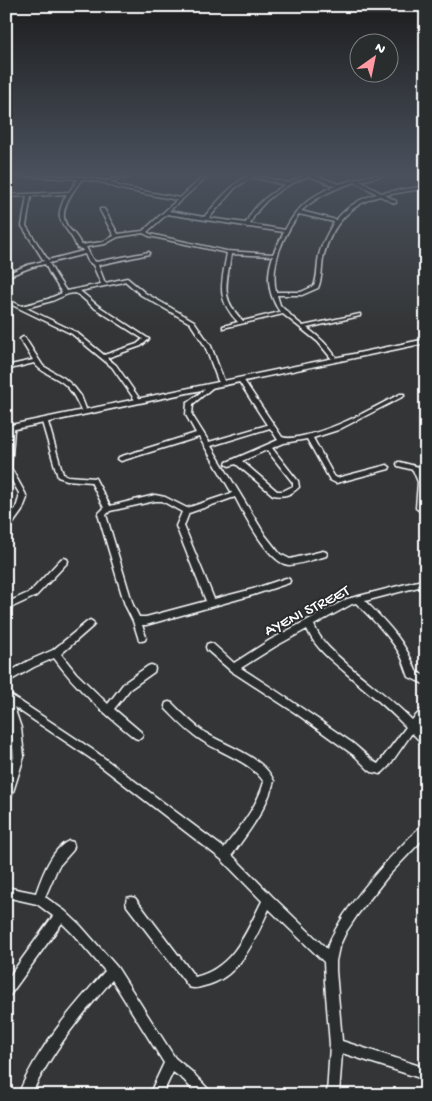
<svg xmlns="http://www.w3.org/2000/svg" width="432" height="1101" viewBox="0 0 432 1101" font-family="'Gochi Hand',sans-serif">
	<rect width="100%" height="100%" fill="#333536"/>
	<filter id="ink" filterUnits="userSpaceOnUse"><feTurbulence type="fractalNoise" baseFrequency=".02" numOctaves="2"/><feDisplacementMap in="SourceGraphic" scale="10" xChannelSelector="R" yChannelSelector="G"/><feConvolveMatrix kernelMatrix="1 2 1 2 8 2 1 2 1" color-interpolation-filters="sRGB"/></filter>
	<g filter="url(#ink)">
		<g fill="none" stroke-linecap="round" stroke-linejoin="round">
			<!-- minor casing -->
			<g stroke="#fff" stroke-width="3">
				<path id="minor" d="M6 174 81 177 106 181 132 174H138L110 182 121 187 180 198 206 174H210L169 211 204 217C216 204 239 174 257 174L255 176 288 183 308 174H315L313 175 339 184 365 177 381 174H390L360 181 381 193 426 186V188L385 195 396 201V203H394L380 196C351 203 332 225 324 254 321 265 323 277 318 288L302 295H277L280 305 285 310 287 311 292 317 303 326 360 314V316L307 328C318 336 328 345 336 357L333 359 331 358 318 342 283 314 223 328V326L238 322C215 298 222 283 227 253L149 236 143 233 118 237 105 244 86 247 92 259 96 262 149 252V254L98 265 105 283 127 278 145 293 194 321 211 346 224 381 221 383 218 381 205 346 190 323 141 295 125 281 119 283 80 291 97 305 149 339 141 346 107 358 116 365 139 398 140 399 137 401 135 400 112 367 72 334 6 302V299L22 306 48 299 62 293 50 274 45 264 32 267 6 277V274L28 265 44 261 22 226 27 196 6 197V195L69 192 78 179 6 175ZM309 176 335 186C312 195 297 207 285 230L250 224C259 201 286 184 309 176ZM252 177 285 185C269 194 253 206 246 223L209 218 235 188ZM82 179 105 183 120 189 177 200 143 231 118 234 104 209H100V210L114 236 102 242 81 245C78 237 72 232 67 226 57 211 73 191 82 179ZM356 182 377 194C360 198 347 207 336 220L301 211C317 196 335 188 356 182ZM67 194C49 226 69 223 77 248L82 249 83 251 48 260 26 226 31 196ZM167 214 245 226 247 227H249L284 232 273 254 226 251 150 234 147 232ZM299 214 334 222C328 232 322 243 319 255 317 265 318 276 314 286L301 292H276C270 264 283 236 299 214ZM85 254 88 261 93 265 101 284 66 291 55 274 49 263ZM231 254 273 256C266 276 268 295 280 312L243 321C219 297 227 284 231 254ZM74 293 78 294 93 307 143 339 137 344 104 355 76 332 26 308 52 301 68 294Z
					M23 337 25 338 43 366 64 378 74 387 81 396 86 409 85 410H81C75 397 70 386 57 379 49 374 40 371 34 363L6 370V366L33 360 20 339Z
					M241 378 243 379 282 437C288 439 292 438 298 437 335 430 367 411 400 394H404V396L338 430 313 438 334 476 337 478 387 465 390 467 389 469 336 483 330 480 307 439 284 443 272 448 298 481 299 487C291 495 284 497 273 495L236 464 229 466 226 464 227 462 278 440 270 428 211 446 265 535 280 554 290 559 323 551 326 552 327 554 326 556 323 557C314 559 298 565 289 565 269 564 244 514 235 497L189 513 184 526 214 599 253 589 286 578 289 579 290 581 289 583 253 595 146 625H142L146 637 145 640 142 641 139 640 133 621 125 605 98 514 104 508 91 482 67 480 58 477 42 422 45 420 48 422 63 474 68 476 95 478 110 506 155 495 165 497 187 508 232 493 199 437 121 461 118 459 119 457 196 433 186 415 187 403 210 385 213 387 212 388 193 404 192 415 209 442 267 425 238 380ZM267 450 293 483V486L283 491H277L242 461ZM155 501H162L182 512 176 526 206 601 146 617H139L133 605 106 515 110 511Z
					M11 427 14 429 11 468 25 493 27 498 22 511 9 529 6 530V521L16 508 19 498V493L6 471 8 429Z
					M398 462H400L426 469V473L420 472 424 482 423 510 420 511 416 508 418 482 413 470 398 466 397 464Z
					M64 558 67 559 68 561 67 563 36 596 6 610V603L30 592 61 559Z
					M426 579V585L365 601C386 622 406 642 416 671L426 677V685L409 677C406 669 404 662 400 654 389 635 372 619 356 603L352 604 314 625C321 643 335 653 349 666 370 684 393 700 412 720L423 708 426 707V718L418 726 426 734V745L423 744 412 733 389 766 383 772 380 774 372 772 369 770 355 756 294 712 231 671 207 650 206 647 207 644 210 643 213 644 234 663 270 640 347 599ZM307 629C315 648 330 659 345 672 365 690 387 707 406 727L378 764C373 762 358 747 351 742 315 717 279 692 241 668L276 646Z
					M90 620 93 622 94 624 93 626 61 654 76 673 108 704 124 683 148 666 151 665 154 666 155 669 154 672 130 689 114 709 141 732 143 735 141 738 138 739 135 738C105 714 76 689 54 658L34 667 6 683V674L28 661 53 650 87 622Z
					M6 692 96 752 224 848C240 827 257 807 264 782 249 760 219 753 198 738 186 730 176 719 166 709L165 706 166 703 169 702 172 703C182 713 193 724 204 732 226 746 263 756 274 781 266 810 249 831 232 855L272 896 327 949C330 937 338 926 344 915 366 882 394 853 422 825L426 824V836L388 876 358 914 346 932 339 947 336 961V971L342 1041 426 1068V1080L342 1053 339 1095H327L330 1045 325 982 324 962 269 909C255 939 240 978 204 986 198 988 194 989 189 987L127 906 126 902 127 898 131 897 135 898 195 977C233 968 246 933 262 901L221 859 90 758 14 707 21 728 24 757 11 798 9 801 6 803V782L14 757 11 728 6 711Z
					M69 841 73 842 74 846 73 850 58 867 45 897 65 911 80 925 117 967 175 1058 192 1072 210 1091 212 1095H197L184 1080 173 1072 162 1095H149L164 1063 112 980C81 1016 51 1052 31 1095H18C37 1048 72 1008 105 971L72 933 62 923 10 995 6 997V981L53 916 37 904 6 897V887L36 893C42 876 52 848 69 841Z"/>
			</g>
			<!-- major casing -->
			<g stroke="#fff" stroke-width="3">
				<path id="major" d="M426 339V343L6 431V426Z"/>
			</g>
			<!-- minor -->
			<use href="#minor" fill="#2a2d2e" fill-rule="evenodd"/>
			<!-- major -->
			<use href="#major" fill="#2a2d2e" fill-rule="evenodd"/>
		</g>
	</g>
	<!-- sky -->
	<linearGradient id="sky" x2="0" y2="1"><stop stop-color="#1c1d1e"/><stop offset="0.53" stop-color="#4a515d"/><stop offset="1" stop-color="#4a515d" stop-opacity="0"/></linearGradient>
	<rect width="432" height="328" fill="url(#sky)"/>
	<g text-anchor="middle" stroke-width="4" stroke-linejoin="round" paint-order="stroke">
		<!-- street labels -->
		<g font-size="16" fill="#fff" stroke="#2a2d2e">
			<text transform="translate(306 609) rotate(-27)" y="6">AYENI STREET</text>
		</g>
	</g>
	<!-- margin -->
	<rect width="432" height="1101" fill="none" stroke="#2a2d2e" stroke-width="25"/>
	<rect x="12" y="12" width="407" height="1076" fill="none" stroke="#fff" stroke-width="2" filter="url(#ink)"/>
	<!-- north arrow -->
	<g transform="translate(374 58) rotate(33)"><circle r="24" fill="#2a2d2e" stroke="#7f8182"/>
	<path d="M0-4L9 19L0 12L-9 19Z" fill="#ff9aa2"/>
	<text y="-8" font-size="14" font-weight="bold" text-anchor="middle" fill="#ffffff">N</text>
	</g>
</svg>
